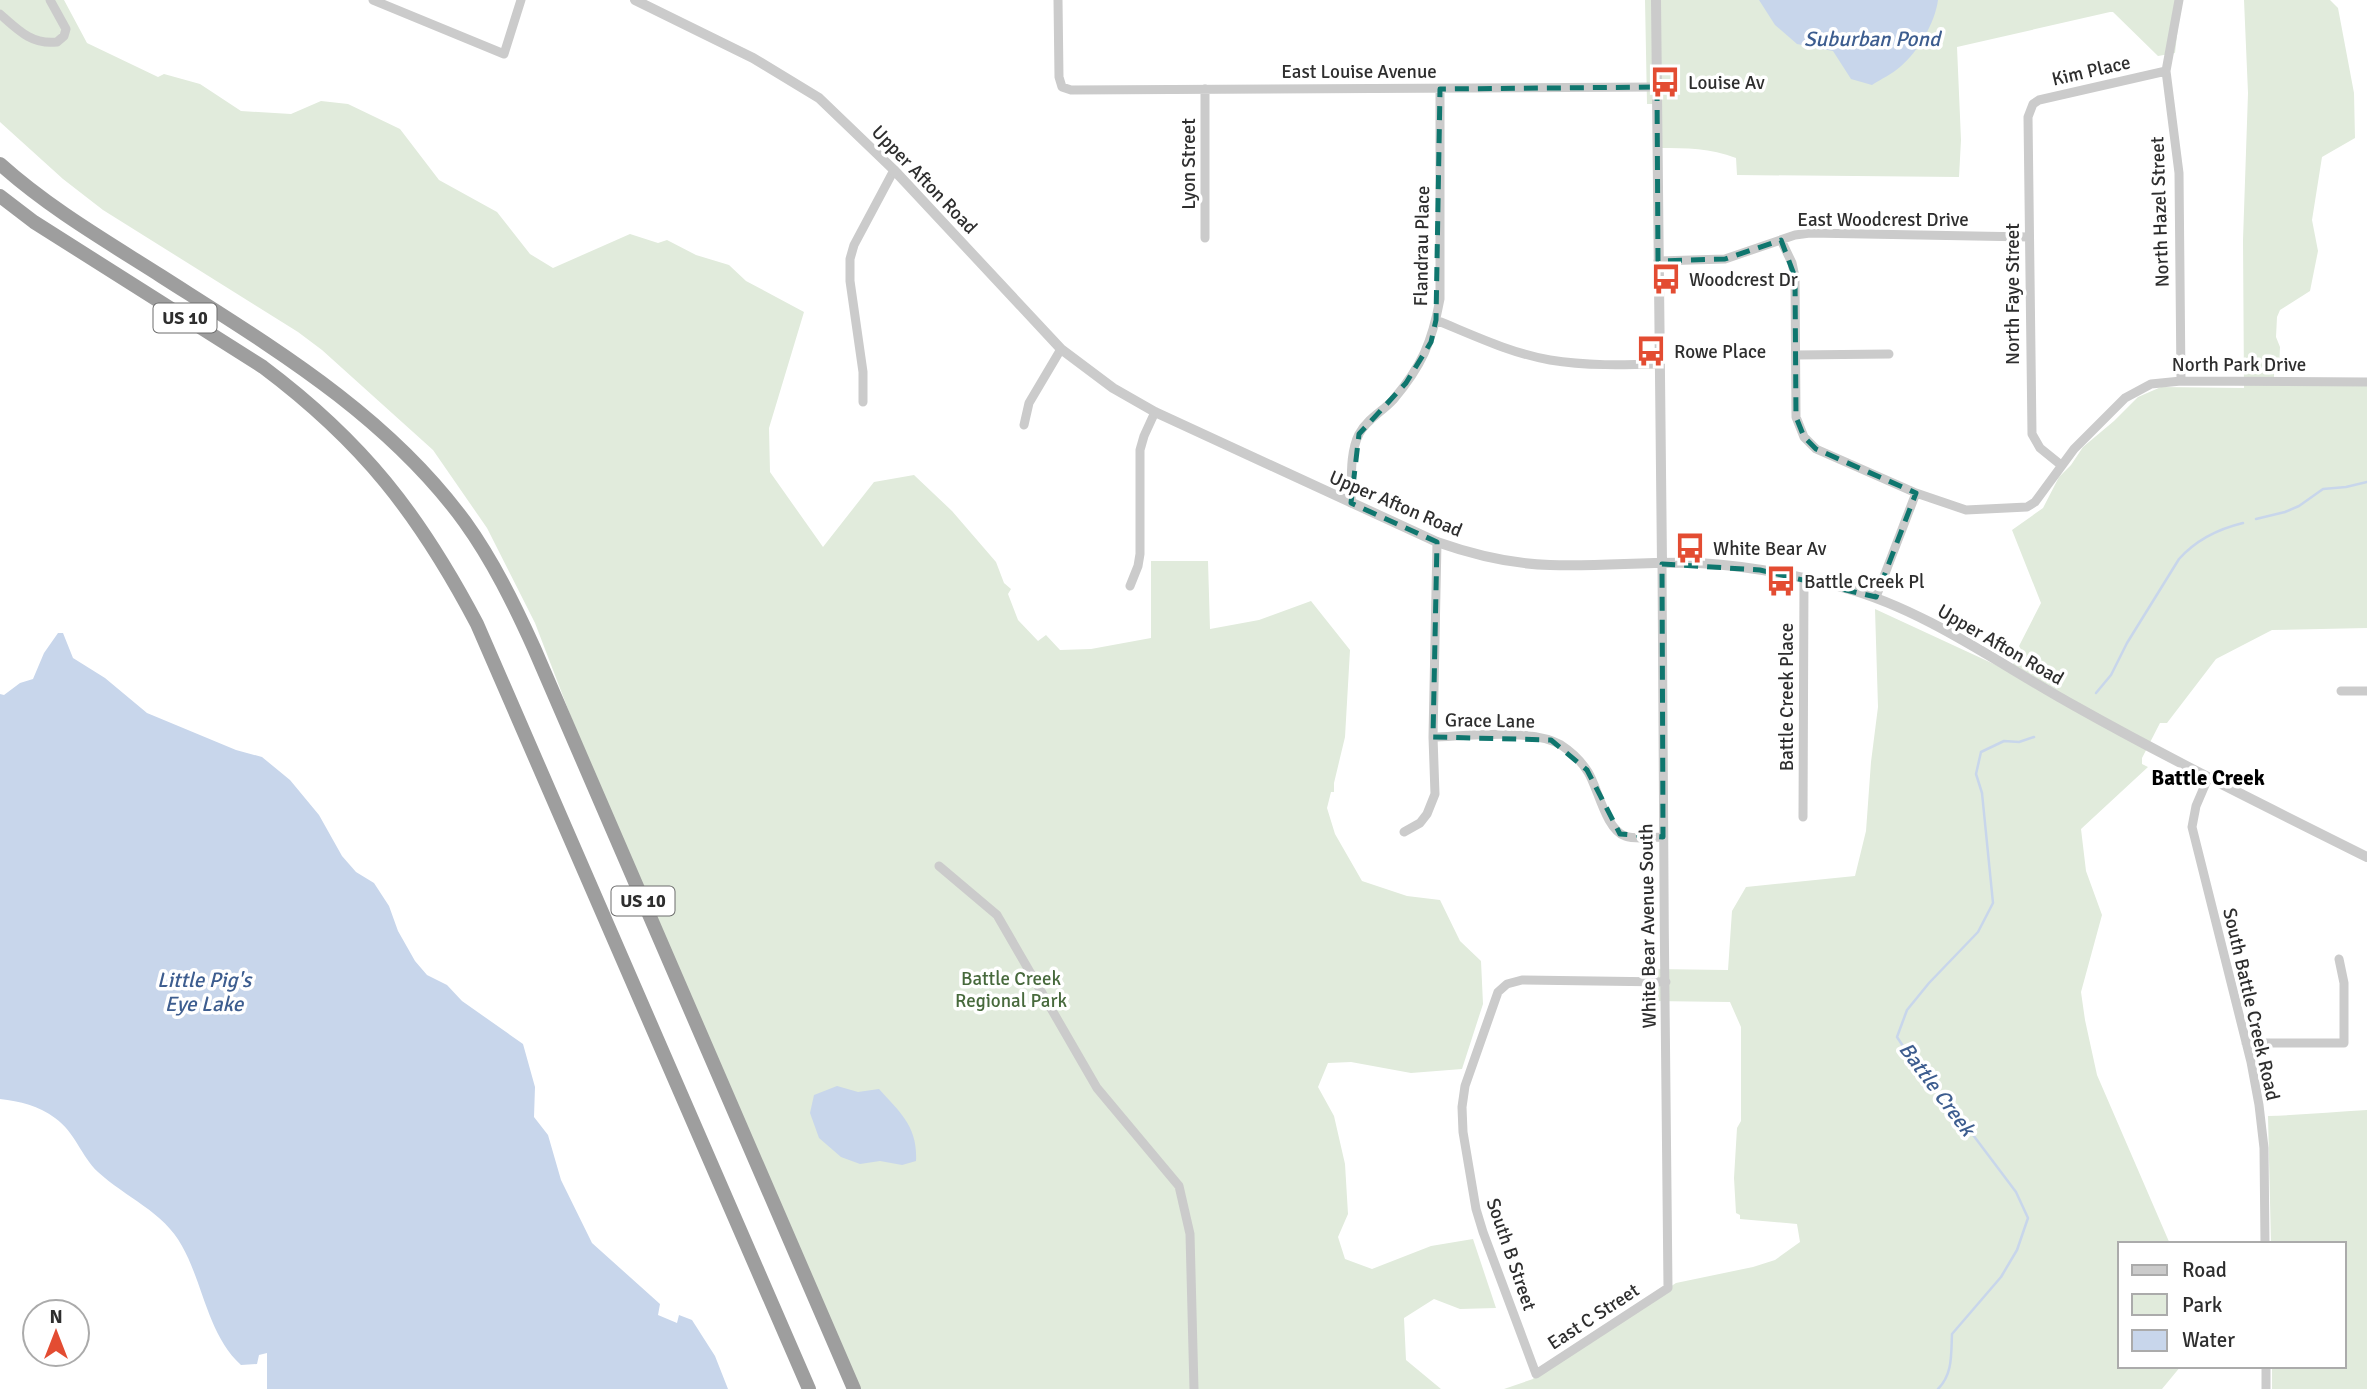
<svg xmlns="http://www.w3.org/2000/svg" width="2367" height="1389" viewBox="0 0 2367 1389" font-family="Signika,sans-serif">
	<rect width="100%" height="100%" fill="#fff"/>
	<!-- green -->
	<path fill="#e1ebdc" d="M0 0H64L87 43 158 77 164 74 200 84 241 111 291 114 321 101 348 104 400 129 439 180 497 212 530 254 553 268 630 234 658 243 667 240 696 255 729 265 746 281 804 312 769 428 770 472 823 547 874 482 914 475 952 511 996 562 1004 583 1011 589 1008 594 1018 620 1038 641 1046 635 1060 650 1091 649 1151 638V561H1208L1210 629 1259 620 1311 601 1350 650 1345 737 1334 783V792H1331L1327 808 1335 834 1362 881 1407 896 1440 900 1460 941 1481 961 1483 1004 1462 1069 1411 1073 1351 1062 1328 1063 1318 1087 1334 1116 1345 1164 1348 1214 1338 1237 1345 1259 1372 1269 1431 1246 1473 1239 1496 1308 1460 1309 1434 1299 1404 1318 1406 1360 1441 1389H848L650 923 535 623 487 528 433 450 322 350 298 332 103 210 63 179 0 122Z
		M1645 0H2181L2175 53 2158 56 2113 12H2110L1957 47 1961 140 1959 177 1737 175 1736 158C1710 148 1687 148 1659 148L1658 104H1647Z
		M2244 0H2330L2338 8 2354 93 2355 138 2322 157 2312 220 2318 251 2310 291 2280 310 2277 317 2276 337 2280 347 2279 369 2274 371V381L2367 382V628L2272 630 2216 659 2167 723H2160L2142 758V764L2148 767 2081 829 2086 871 2102 915 2081 992 2085 1020 2097 1075 2170 1244H2120V1366H2181L2162 1389H1504L1533 1379 1537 1373 1676 1283 1753 1267 1775 1260 1800 1242 1797 1224 1740 1219V1215L1736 1213 1734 1178 1737 1128 1741 1121V1027L1730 1002 1651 1001 1652 969 1728 970 1732 911 1746 887 1855 876 1866 831 1871 762 1878 707 1875 609 2009 671 2021 650 2019 646 2041 603 2012 530 2043 508 2059 477 2071 465 2083 447 2114 421 2138 397 2161 387 2244 388 2243 240 2248 93Z
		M2367 1110V1389H2272V1366H2344V1244H2271L2268 1116C2301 1115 2334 1112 2367 1110Z"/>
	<!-- water -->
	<path fill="#c8d6eb" d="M1759 0H1938C1935 23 1918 52 1900 67 1892 74 1881 79 1872 85L1851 79 1833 51 1797 44 1775 25Z
		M58 633H63L73 658 105 678 147 713 236 750 262 757 290 780 319 815 342 856 356 872 374 883 389 906 398 931 415 961 427 975 447 985 462 1001 523 1044 535 1087 534 1117 548 1135 561 1180 592 1243 660 1304 658 1315 677 1323 679 1315 692 1320 715 1356 728 1389H267V1353L259 1355 257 1364 241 1365C208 1335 203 1283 182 1246 164 1212 125 1197 98 1172 81 1156 75 1132 55 1118 39 1106 20 1101 0 1099V694L4 695 20 683 33 679 44 653Z
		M837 1086 858 1092 879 1089C900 1112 918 1127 916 1161L902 1165 880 1161 860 1164 841 1157 819 1138 810 1113 814 1095Z"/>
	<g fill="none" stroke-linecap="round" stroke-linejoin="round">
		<!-- stream -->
		<path stroke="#c8d6eb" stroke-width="2.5" d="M2256 519 2285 512 2299 506 2323 489 2346 487 2367 482
			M2096 693 2111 675 2127 643 2179 559C2196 540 2218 529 2243 523
			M1938 1389C1953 1374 1951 1354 1952 1334L2001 1277 2017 1250 2028 1218 2016 1192 1949 1103 1923 1076 1897 1037 1907 1010 1929 983 1978 932 1993 903 1982 793 1976 774 1981 752 2004 741 2019 742 2034 737"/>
		<!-- minor -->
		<path stroke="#cbcbcb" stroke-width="9" d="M373 0 504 54 521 0
			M1058 0 1059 77 1062 87 1071 90 1657 87
			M2179 0 2166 71 2179 173 2181 381
			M0 14C18 30 32 45 57 42L64 36 66 29 50 0
			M1205 238V89
			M1781 240 1792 263 1795 277 1796 417 1804 437 1816 449 1916 493 1966 510 2027 507 2035 502 2074 449 2125 398 2151 384 2181 381 2367 382
			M1658 261 1725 259 1795 235 1810 233 2029 237
			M1436 320C1473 335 1510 353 1550 360 1586 366 1623 365 1659 364
			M1796 355 1889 354
			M863 402V372L850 281V259L854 245 894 170
			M1024 425 1029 403 1061 349
			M2061 465 2040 448 2032 434 2028 117 2033 104 2039 100 2166 71
			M1351 503C1352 481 1349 454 1359 434 1367 419 1382 412 1393 400 1422 366 1432 342 1440 299V89
			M1662 564C1662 805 1666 1047 1668 1288L1536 1374 1483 1232 1476 1209 1463 1132 1462 1107 1465 1086 1498 992 1507 984 1522 980 1666 982
			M1130 586 1138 566 1140 554V450L1144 436 1155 412
			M1876 597 1916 493
			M2341 691H2367
			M1433 737C1467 736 1532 728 1561 745 1572 752 1581 761 1588 772 1598 788 1606 830 1625 836 1636 840 1651 837 1663 837
			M2208 778 2196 806 2192 827 2251 1062 2259 1105 2264 1148 2265 1244
			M1803 817 1804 578
			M1404 832 1420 823 1427 814 1435 794 1433 737 1437 542
			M939 866 997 915 1097 1088 1179 1186 1190 1234 1194 1389
			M2246 1043H2344V983L2339 959
			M2266 1366V1389"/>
		<!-- tertiary -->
		<path stroke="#cbcbcb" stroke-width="10" d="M635 0 753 58 819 98 894 170 1061 349 1113 388 1155 412 1437 542C1474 555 1511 564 1550 565 1600 567 1649 561 1699 563 1748 566 1797 575 1845 588 1926 610 2002 666 2075 706 2171 760 2269 808 2367 857
			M1656 0 1662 564"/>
		<!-- trunk -->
		<path stroke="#9e9e9e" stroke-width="14" d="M0 164C49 208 106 241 161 276 272 347 386 414 465 522 493 561 514 604 534 648L854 1389
			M0 196 34 222 263 367C363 442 419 514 477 624L809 1389"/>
	</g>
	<!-- marked area -->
	<path fill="none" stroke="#0f766e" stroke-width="5" stroke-dasharray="14 9" stroke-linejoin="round" d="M1657 87 1658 261 1725 259 1781 240 1795 277 1796 417 1804 437 1816 449 1916 493 1876 597 1760 570 1662 564 1663 837 1620 834 1587 770 1551 740 1433 737 1437 542 1351 503 1359 434 1406 383 1431 342 1436 320 1440 89Z"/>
	<!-- icons -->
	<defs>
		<g id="bus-bare" transform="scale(2.415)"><path d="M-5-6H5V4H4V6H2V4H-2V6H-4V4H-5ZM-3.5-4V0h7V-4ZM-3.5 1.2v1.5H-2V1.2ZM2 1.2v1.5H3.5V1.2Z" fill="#e34c32" stroke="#fff" stroke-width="2.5" paint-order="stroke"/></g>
	</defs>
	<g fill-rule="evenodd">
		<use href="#bus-bare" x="1665" y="82"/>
		<use href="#bus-bare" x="1666" y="279"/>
		<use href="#bus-bare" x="1651" y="351"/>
		<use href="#bus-bare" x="1690" y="548"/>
		<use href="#bus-bare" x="1781" y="581"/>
	</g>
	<g text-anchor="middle" stroke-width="7" stroke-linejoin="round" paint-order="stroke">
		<!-- shield labels -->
		<g fill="#fff" stroke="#6d6d6d" stroke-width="2">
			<rect x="153.5" y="303.5" width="63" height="29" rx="5"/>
			<rect x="611.5" y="886.5" width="63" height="29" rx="5"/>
		</g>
		<g font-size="18" font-weight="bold" fill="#2e2e2e">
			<text x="185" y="324">US 10</text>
			<text x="643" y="907">US 10</text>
		</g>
		<!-- street labels -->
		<g font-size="19" fill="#2e2e2e" stroke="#fff">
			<text transform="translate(2091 70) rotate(-13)" y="7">Kim Place</text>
			<text x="1359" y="78">East Louise Avenue</text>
			<text transform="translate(1188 164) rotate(-90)" y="7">Lyon Street</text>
			<text transform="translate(925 179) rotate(46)" y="7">Upper Afton Road</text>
			<text transform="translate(2159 212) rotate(-92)" y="7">North Hazel Street</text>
			<text x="1883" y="226">East Woodcrest Drive</text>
			<text transform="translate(1421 246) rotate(-89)" y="7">Flandrau Place</text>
			<text transform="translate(2012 294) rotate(-90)" y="7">North Faye Street</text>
			<text x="2239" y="371">North Park Drive</text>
			<text transform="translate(1396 503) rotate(23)" y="7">Upper Afton Road</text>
			<text transform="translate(2001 644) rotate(30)" y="7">Upper Afton Road</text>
			<text transform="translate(1786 697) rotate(-90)" y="7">Battle Creek Place</text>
			<text transform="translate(1490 720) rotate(1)" y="7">Grace Lane</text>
			<text transform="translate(1647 926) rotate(-91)" y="7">White Bear Avenue South</text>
			<text transform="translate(2252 1004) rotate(77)" y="7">South Battle Creek Road</text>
			<text transform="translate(1512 1254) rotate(71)" y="7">South B Street</text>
			<text transform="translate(1593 1316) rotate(-33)" y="7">East C Street</text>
		</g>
		<!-- poi labels -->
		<g font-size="19" fill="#2e2e2e" stroke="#fff" text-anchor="start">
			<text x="1688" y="89">Louise Av</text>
			<text x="1689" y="286">Woodcrest Dr</text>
			<text x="1674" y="358">Rowe Place</text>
			<text x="1713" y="555">White Bear Av</text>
			<text x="1804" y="588">Battle Creek Pl</text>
		</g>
		<!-- park labels -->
		<g font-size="19" fill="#47693c" stroke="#fff">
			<text x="1011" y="985">Battle Creek<tspan x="1011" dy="22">Regional Park</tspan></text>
		</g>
		<!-- water labels -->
		<g font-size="21" font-style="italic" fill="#3d5d8f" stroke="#fff">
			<text x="1872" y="46">Suburban Pond</text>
			<text x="204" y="987">Little Pig's<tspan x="204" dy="24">Eye Lake</tspan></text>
			<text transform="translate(1937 1089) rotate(53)" y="7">Battle Creek</text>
		</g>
		<!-- neighbourhood labels -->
		<g font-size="21" font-weight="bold" fill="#000" stroke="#fff">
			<text x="2208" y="785">Battle Creek</text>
		</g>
	</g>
	<!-- legend -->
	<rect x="2118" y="1242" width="228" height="126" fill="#ffffff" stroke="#ababab" stroke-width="2"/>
	<rect x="2132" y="1265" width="35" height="10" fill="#cbcbcb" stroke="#ababab" stroke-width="2"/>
	<text x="2182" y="1277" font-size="21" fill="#2e2e2e">Road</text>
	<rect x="2132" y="1294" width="35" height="21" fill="#e1ebdc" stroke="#ababab" stroke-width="2"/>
	<text x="2182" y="1312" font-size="21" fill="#2e2e2e">Park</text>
	<rect x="2132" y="1330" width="35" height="21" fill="#c8d6eb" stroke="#ababab" stroke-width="2"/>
	<text x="2182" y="1347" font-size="21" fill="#2e2e2e">Water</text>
	<!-- north arrow -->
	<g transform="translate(56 1333)"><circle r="33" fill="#ffffff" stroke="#ababab" stroke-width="2"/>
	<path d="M0-5L12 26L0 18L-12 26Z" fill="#e34c32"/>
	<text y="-10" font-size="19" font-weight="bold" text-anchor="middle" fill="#2e2e2e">N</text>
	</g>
</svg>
